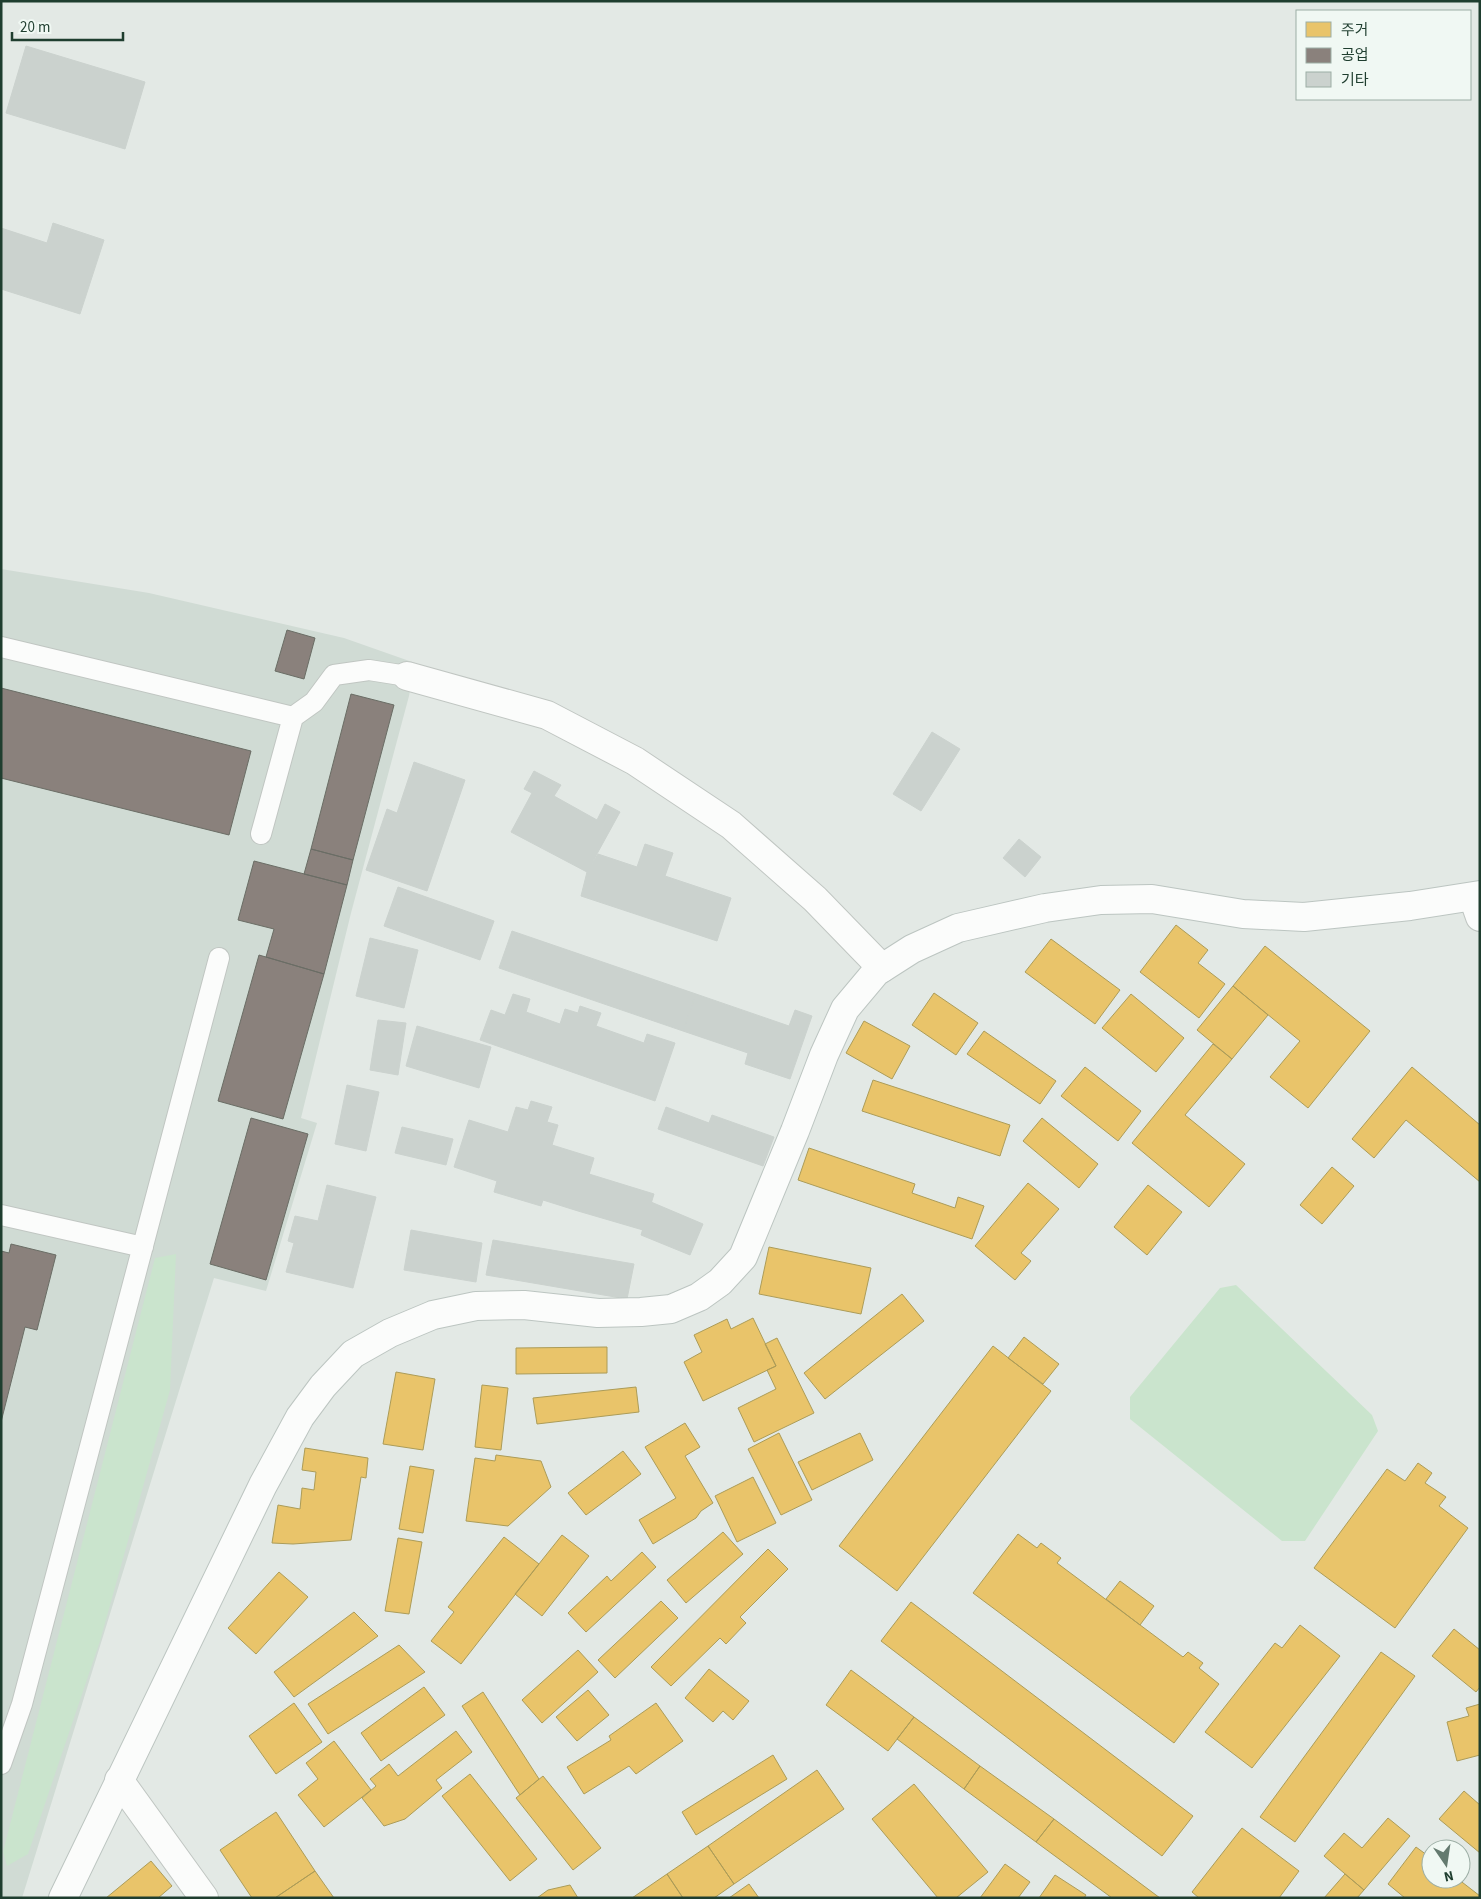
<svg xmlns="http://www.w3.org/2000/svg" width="1481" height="1899" viewBox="0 0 1481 1899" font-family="'Source Sans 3','Noto Sans KR',sans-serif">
	<rect width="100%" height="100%" fill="#e3e9e5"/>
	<!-- built -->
	<path fill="#d0dbd4" d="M1 569 149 593 344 638 415 663 409 696 351 913 301 1118 317 1123 266 1291 214 1278 22 1898H1Z"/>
	<!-- green -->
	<path fill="#cae4cd" d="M176 1254 170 1390 100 1641 28 1854 7 1866 3 1852 155 1258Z
		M1236 1285 1372 1415 1378 1431 1305 1541H1282L1130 1419V1397L1220 1288Z"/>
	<!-- homes -->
	<path fill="#e9c46a" stroke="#ac9c58" d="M1176 925 1208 950 1198 963 1225 984 1199 1018 1140 972Z
		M1051 939 1120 990 1095 1024 1025 972Z
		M1265 946 1370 1031 1308 1108 1270 1077 1300 1041 1233 986Z
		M1233 986 1268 1015 1232 1059 1197 1030Z
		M934 993 978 1023 956 1055 912 1025Z
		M1131 994 1184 1038 1156 1072 1102 1028Z
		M864 1021 910 1046 892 1079 846 1053Z
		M984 1031 1056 1081 1040 1104 967 1054Z
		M1213 1044 1232 1059 1185 1115 1245 1164 1209 1207 1132 1143Z
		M1085 1067 1141 1111 1118 1141 1061 1096Z
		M1412 1067 1480 1125V1182L1406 1120 1374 1158 1352 1139Z
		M873 1080 1010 1125 1000 1156 862 1111Z
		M1042 1118 1098 1164 1079 1188 1023 1141Z
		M809 1148 915 1184 912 1193 955 1208 958 1197 984 1206 972 1239 798 1180Z
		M1332 1167 1354 1186 1322 1224 1300 1205Z
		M1028 1183 1059 1209 1021 1253 1031 1261 1015 1280 975 1246Z
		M1148 1185 1182 1212 1147 1255 1114 1227Z
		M769 1247 871 1268 861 1314 759 1294Z
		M902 1294 924 1321 825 1399 804 1373Z
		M753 1318 776 1366 703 1401 684 1362 702 1352 694 1335 727 1319 731 1329Z
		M1024 1337 1059 1364 1043 1384 1008 1358Z
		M777 1338 814 1413 754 1442 738 1408 776 1389 767 1370 776 1366 765 1344Z
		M993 1346 1051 1391 897 1591 839 1546Z
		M607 1347V1373L516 1374V1348Z
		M396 1372 435 1379 423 1450 383 1444Z
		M482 1385 508 1388 501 1450 475 1447Z
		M636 1387 639 1412 537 1424 533 1398Z
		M685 1423 700 1447 685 1456 713 1503 701 1511 696 1518 653 1544 639 1520 676 1498 645 1447Z
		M779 1433 812 1500 781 1515 748 1449Z
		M860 1433 873 1460 812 1490 798 1462Z
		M305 1448 368 1458 366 1478 361 1477 351 1540 293 1544 272 1543 278 1505 300 1509 302 1488 314 1490 316 1472 302 1470Z
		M623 1451 641 1474 586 1515 568 1493Z
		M496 1455 541 1461 551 1487 508 1526 466 1521 475 1458 495 1461Z
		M1418 1463 1432 1473 1425 1483 1446 1497 1439 1506 1468 1528 1395 1628 1314 1568 1387 1469 1405 1481Z
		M410 1466 434 1470 423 1533 399 1529Z
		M753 1477 776 1523 737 1542 715 1496Z
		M723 1532 743 1554 686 1603 667 1580Z
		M1018 1534 1037 1548 1041 1543 1061 1558 1057 1563 1183 1657 1188 1652 1203 1663 1199 1668 1219 1684 1174 1743 973 1593Z
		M562 1535 589 1556 542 1616 515 1594Z
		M504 1537 539 1564 461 1664 431 1641 454 1612 448 1607Z
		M398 1538 422 1542 409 1614 385 1611Z
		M768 1549 788 1569 740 1617 746 1623 726 1644 720 1638 671 1686 651 1667Z
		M642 1552 656 1567 586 1632 568 1613 607 1576 611 1581Z
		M279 1572 308 1597 256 1654 228 1628Z
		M1120 1581 1154 1606 1140 1625 1106 1599Z
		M661 1601 678 1618 615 1678 598 1660Z
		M911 1602 1193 1816 1162 1856 881 1641Z
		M354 1612 378 1636 294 1697 274 1672Z
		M1300 1625 1340 1656 1252 1768 1205 1732 1275 1643 1282 1648Z
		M1454 1629 1480 1650V1687L1476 1692 1432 1656Z
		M399 1645 425 1672 328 1734 308 1704Z
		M578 1650 598 1672 542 1723 522 1700Z
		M1381 1652 1415 1676 1295 1842 1260 1817Z
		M709 1669 749 1701 733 1720 723 1711 713 1722 685 1698Z
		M851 1670 914 1717 888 1751 826 1705Z
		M424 1687 445 1715 381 1761 361 1733Z
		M588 1690 609 1715 577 1741 556 1717Z
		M483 1692 539 1779 520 1795 462 1706Z
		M294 1703 322 1742 276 1774 249 1736Z
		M656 1703 683 1741 636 1774 629 1766 584 1794 567 1767 611 1740 609 1736Z
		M1480 1704V1755L1457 1761 1447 1722 1469 1716 1466 1708Z
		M914 1717 980 1766 964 1789 897 1739Z
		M456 1731 472 1752 436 1780 442 1788 405 1819 384 1826 362 1798 376 1786 370 1779 389 1764 398 1776Z
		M334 1741 371 1790 324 1827 298 1795 318 1779 306 1763Z
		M773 1755 787 1779 696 1835 682 1812Z
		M980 1766 1054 1819 1036 1842 964 1789Z
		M817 1770 844 1809 734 1884 708 1846Z
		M470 1774 537 1859 510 1881 442 1796Z
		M543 1776 601 1848 573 1870 516 1798Z
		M914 1784 988 1872 956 1898H938L872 1819Z
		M1464 1791 1480 1805V1853L1439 1819Z
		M276 1812 315 1871 275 1898H252L220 1850Z
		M1388 1818 1410 1836 1364 1890 1324 1856 1344 1833 1362 1848Z
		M1054 1819 1160 1898H1112L1036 1842Z
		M1242 1828 1299 1871 1279 1898H1199L1192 1892Z
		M708 1846 734 1884 714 1898H683L667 1874Z
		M1416 1847 1431 1858V1879H1458L1480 1896V1898H1405L1388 1884Z
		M151 1861 172 1886 158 1898H106Z
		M1005 1864 1030 1882 1018 1898H980Z
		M315 1871 334 1898H275Z
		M667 1874 683 1898H632Z
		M1345 1874 1364 1890 1357 1898H1324Z
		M1055 1875 1086 1895 1084 1898H1039Z
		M749 1884 759 1898H729Z
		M570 1885 578 1898H537L548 1890Z"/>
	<!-- industry -->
	<path fill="#8a817c" stroke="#6a6d65" d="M287 630 315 638 304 679 275 671Z
		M1 688 251 751 229 835 1 778Z
		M351 694 394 705 353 860 311 849Z
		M311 849 353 860 347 885 304 874Z
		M254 861 347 885 324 974 266 957 274 929 238 920Z
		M259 955 324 974 283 1119 218 1101Z
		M251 1118 308 1134 266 1280 210 1264Z
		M11 1244 56 1255 37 1330 25 1327 1 1422V1251L9 1253Z"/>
	<!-- building -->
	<path fill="#cbd2ce" stroke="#cbd2ce" d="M26 46 145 82 125 149 6 113Z
		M53 223 104 240 80 314 1 289V228L47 243Z
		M932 732 960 749 921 811 893 794Z
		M414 762 465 780 427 891 366 870 387 809 397 813Z
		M534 771 561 785 554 796 597 820 605 804 620 812 587 872 511 832 532 793 524 789Z
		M1019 839 1041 857 1025 877 1003 858Z
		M645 844 673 853 665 876 731 898 717 941 581 896 587 872 598 854 637 867Z
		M398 887 494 921 480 960 384 926Z
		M512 931 696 994 683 1031 499 968Z
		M370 938 418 950 404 1008 356 996Z
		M513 994 530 999 526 1012 560 1024 565 1009 578 1013 580 1006 601 1013 596 1026 644 1043 647 1034 675 1043 655 1101 480 1040 491 1010 505 1015Z
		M696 994 789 1026 795 1010 812 1016 790 1079 745 1064 748 1053 683 1031Z
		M378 1020 406 1023 398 1075 370 1070Z
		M417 1026 491 1047 479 1088 406 1066Z
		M347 1085 379 1092 366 1151 335 1144Z
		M531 1101 552 1107 547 1122 558 1125 552 1145 594 1158 578 1211 543 1200 541 1206 494 1192 497 1181 454 1167 469 1120 508 1132 516 1107 528 1110Z
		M666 1107 709 1123 712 1115 774 1137 763 1166 658 1129Z
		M402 1127 453 1139 446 1165 395 1153Z
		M589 1174 654 1194 643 1230 578 1211Z
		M327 1185 376 1197 353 1288 286 1272 294 1243 288 1241 295 1216 318 1221Z
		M651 1202 703 1224 690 1255 641 1235Z
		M411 1230 482 1243 476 1282 404 1270Z
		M493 1240 634 1264 627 1299 486 1275Z"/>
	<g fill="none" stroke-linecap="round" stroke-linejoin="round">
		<!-- lane casing -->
		<g stroke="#c0c6c2" stroke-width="22">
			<path id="lane" d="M1 647 293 717 314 702 334 675 369 670 407 676
				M261 834 293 717
				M1 1215 143 1247
				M1 1764 22 1704 219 958"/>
		</g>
		<!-- street casing -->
		<g stroke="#c0c6c2" stroke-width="30">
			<path id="street" d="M407 676 547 715 635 761 731 825 815 899 882 968
				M1473 897 1480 917
				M119 1780 204 1898"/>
		</g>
		<!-- secondary casing -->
		<g stroke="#bcc5c1" stroke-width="30">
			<path id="secondary" d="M63 1898 263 1485 300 1417 323 1386 353 1354 390 1333 433 1315 476 1306 524 1305 598 1313 641 1312 671 1309 699 1297 720 1282 743 1257 795 1131 824 1055 845 1009 876 972 912 949 958 928 1045 908 1101 900 1152 899 1243 914 1304 917 1410 906 1480 895"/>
		</g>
		<!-- lane -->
		<use href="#lane" stroke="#fbfcfb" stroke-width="20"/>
		<!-- street -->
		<use href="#street" stroke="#fbfcfb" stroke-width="28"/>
		<!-- secondary -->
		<use href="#secondary" stroke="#fbfcfb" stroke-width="28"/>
	</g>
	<!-- border -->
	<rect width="1481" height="1899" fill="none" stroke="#1f3e2f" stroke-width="5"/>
	<!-- legend -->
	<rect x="1296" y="10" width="175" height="90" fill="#f0f8f3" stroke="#9caea5"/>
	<rect x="1306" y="22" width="25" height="15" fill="#e9c46a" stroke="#9caea5"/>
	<text x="1341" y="35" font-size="15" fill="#1f3e2f">주거</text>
	<rect x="1306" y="48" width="25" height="15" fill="#8a817c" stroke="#9caea5"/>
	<text x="1341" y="60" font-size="15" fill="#1f3e2f">공업</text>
	<rect x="1306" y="72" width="25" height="15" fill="#cbd2ce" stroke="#9caea5"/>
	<text x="1341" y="85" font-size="15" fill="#1f3e2f">기타</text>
	<!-- north arrow -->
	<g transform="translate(1446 1864) rotate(167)"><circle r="24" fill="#f0f8f3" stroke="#9caea5"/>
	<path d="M0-4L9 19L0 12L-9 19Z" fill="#647a6f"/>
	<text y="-8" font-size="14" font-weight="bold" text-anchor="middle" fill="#1f3e2f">N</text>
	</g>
	<!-- scale -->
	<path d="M12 32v8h111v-8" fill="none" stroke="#1f3e2f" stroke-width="2.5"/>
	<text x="20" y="32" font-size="15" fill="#1f3e2f" stroke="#f0f8f3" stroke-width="4" paint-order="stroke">20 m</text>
</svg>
